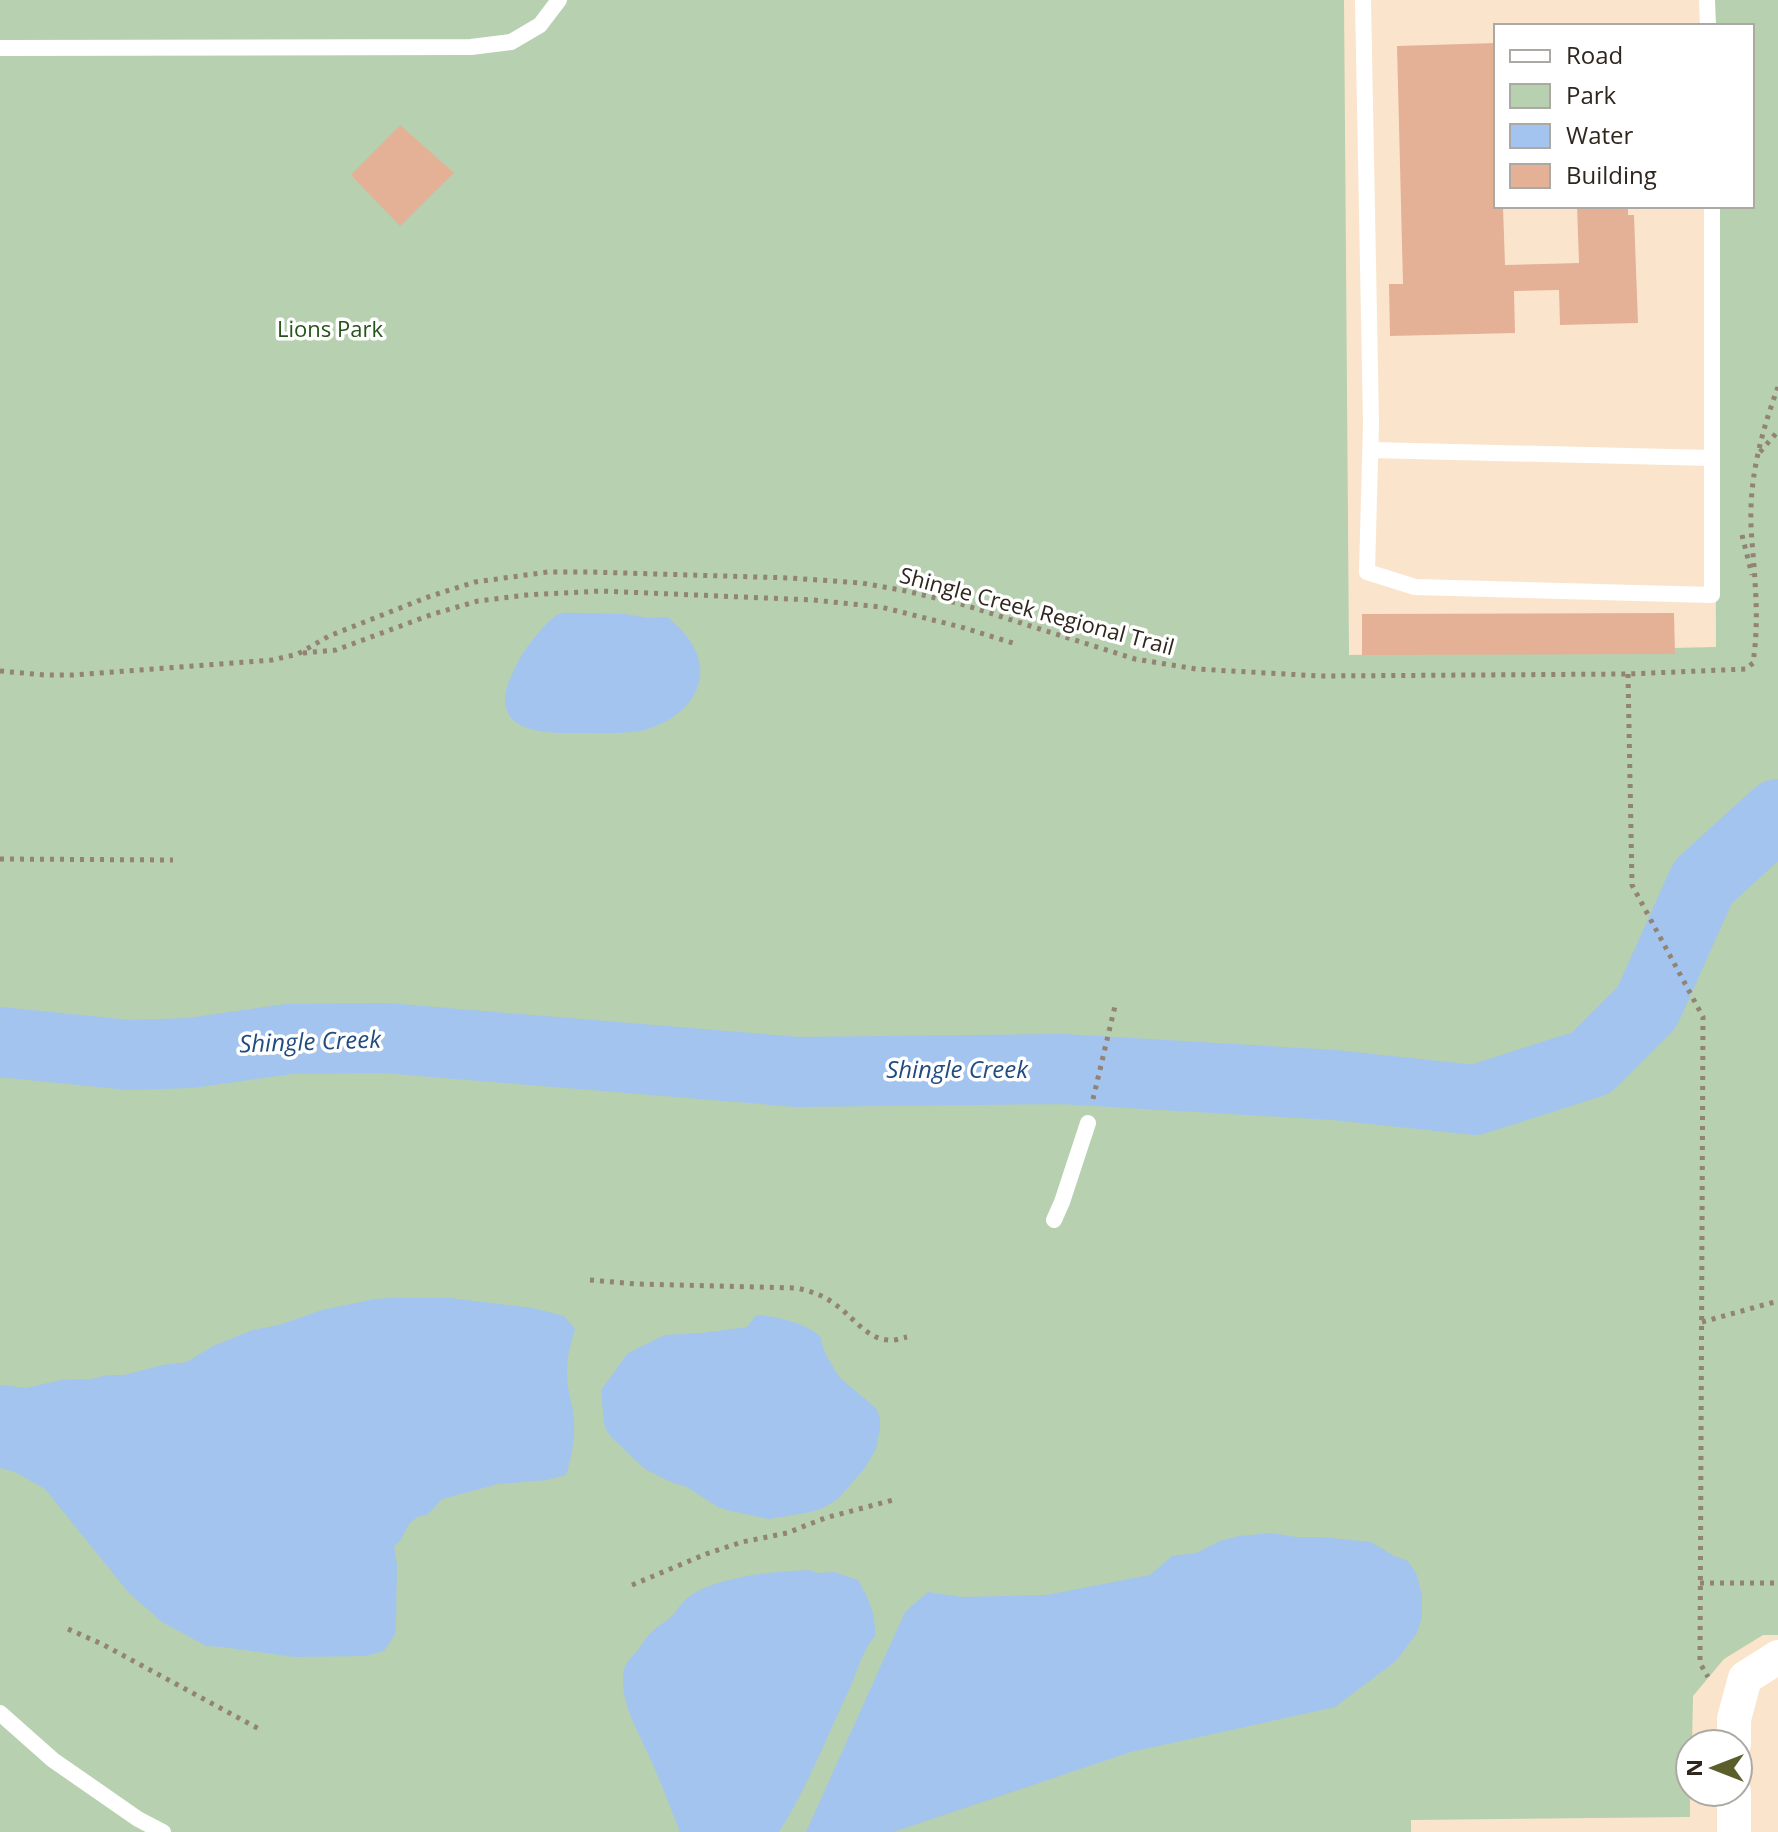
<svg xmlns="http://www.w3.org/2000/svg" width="1778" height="1832" viewBox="0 0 1778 1832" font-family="'Open Sans',sans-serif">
	<rect width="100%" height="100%" fill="#fae5cc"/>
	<!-- green -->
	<path fill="#b6d0b0" d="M0 0H1344L1349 655 1716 647 1714 206H1752V26H1714L1713 0H1778V1635H1763L1724 1659 1693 1696 1692 1744H1690V1817L1411 1820V1832H0Z"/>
	<!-- water -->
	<path fill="#a3c4ef" d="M577 613 625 614 649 618 667 617C683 629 697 645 700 666 704 700 670 725 640 731 622 734 603 733 585 733 564 733 517 736 507 711 501 692 511 676 519 660 524 649 549 618 559 614 564 612 572 613 577 613Z
		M390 1298H450L532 1308 564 1316 575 1329C569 1348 565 1366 568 1386 569 1397 573 1407 574 1418 575 1438 572 1456 566 1475L547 1480 498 1484 442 1499 427 1515 417 1517 409 1524 401 1539 394 1547 397 1565 396 1623 395 1634 384 1651 366 1656 294 1657 223 1647 206 1646 162 1622 128 1592 45 1489 15 1472 0 1468V1385L26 1388 61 1380 90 1379 109 1375H124L163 1365 187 1362 213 1346 253 1330 279 1325 322 1310 375 1299Z
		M756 1315C776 1316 806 1323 821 1337L822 1344 827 1357 840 1378 876 1408 880 1417V1428L876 1449 865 1468 838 1499 823 1508 811 1512 769 1519 726 1510 718 1507 687 1487 671 1482 645 1469 611 1437 607 1431 604 1424 601 1390 628 1353 665 1335 702 1333 747 1327Z
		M1271 1533 1296 1537H1320L1371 1542 1394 1556 1408 1561 1417 1575 1422 1595V1617L1417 1633 1396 1661 1335 1707 1131 1752 893 1832H806L905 1612 928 1592 961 1597 1046 1595 1150 1575 1172 1556 1196 1553 1220 1541 1239 1536Z
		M809 1570 817 1573 834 1572 858 1580C869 1599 876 1614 875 1636 862 1650 857 1674 848 1692 826 1739 807 1788 779 1832H680C670 1807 661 1782 650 1758 639 1732 622 1707 623 1678 623 1661 632 1659 640 1647 651 1630 654 1630 670 1618 676 1613 680 1604 686 1599 712 1577 775 1571 809 1570Z"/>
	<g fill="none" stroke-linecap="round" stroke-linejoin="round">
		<!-- river -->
		<path stroke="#a3c4ef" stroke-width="70" d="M0 1042 129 1055 190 1053 289 1039 385 1038 798 1072 1062 1069 1334 1085 1475 1100 1591 1063 1647 1007 1703 882 1778 814"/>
	</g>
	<!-- building -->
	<path fill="#e4b196" d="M1496 43V206H1503L1505 265 1579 263 1577 206H1628V215H1634L1638 323 1560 325 1559 290 1514 291 1515 333 1390 336 1389 284H1403L1397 46Z
		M400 125 454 173 400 226 351 175Z
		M1674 613 1675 654 1362 655V614Z"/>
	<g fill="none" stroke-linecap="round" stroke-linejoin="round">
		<!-- path -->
		<path stroke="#928373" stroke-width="5" stroke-dasharray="4 6" stroke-linecap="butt" d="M1760 452 1778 431
			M1742 535 1752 575
			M303 653 336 650 433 614 478 601 526 595 601 591 813 600 881 607 961 627 1016 644
			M0 671 45 675H73L272 660 298 654 329 636 428 597 475 582 548 572H590L790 578 862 583 906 591 961 604 1135 659 1196 669 1320 676 1628 674 1746 669 1753 663C1757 636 1757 609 1755 582 1754 557 1750 533 1751 508 1752 467 1764 425 1778 387
			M1628 674 1632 885 1703 1017 1700 1663 1708 1677
			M0 859 173 860
			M1093 1099 1115 1006
			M590 1280 636 1284 796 1288C811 1291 823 1295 836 1305 852 1316 867 1339 888 1340 894 1341 902 1338 907 1337
			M1702 1322 1778 1301
			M1700 1583H1778
			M632 1585 706 1554 742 1542 787 1533 825 1518 893 1500
			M68 1629 102 1644 261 1730"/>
		<!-- service -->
		<path stroke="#fff" stroke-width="16" d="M1363 0 1371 423 1367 572 1415 587 1712 595V206
			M1707 0 1708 26
			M0 48 471 47 511 42 540 25 559 0
			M1371 450 1712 458
			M1054 1220 1062 1202 1088 1123
			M0 1713 53 1760 138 1819 163 1832"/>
		<!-- minor -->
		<path stroke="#fff" stroke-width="34" d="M1734 1744V1719L1745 1678 1778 1657
			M1734 1832V1792"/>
	</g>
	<g text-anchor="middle" stroke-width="7" stroke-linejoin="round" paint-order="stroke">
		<!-- park labels -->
		<g font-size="22" fill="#265319" stroke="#fff">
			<text x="330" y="337">Lions Park</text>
		</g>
		<!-- street labels -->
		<g font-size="22" fill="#2f271e" stroke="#fff">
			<text transform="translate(1037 611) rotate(15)" y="8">Shingle Creek Regional Trail</text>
		</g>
		<!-- water labels -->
		<g font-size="24" font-style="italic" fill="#224c81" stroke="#fff">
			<text transform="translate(310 1042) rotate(-2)" y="8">Shingle Creek</text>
			<text x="957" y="1078">Shingle Creek</text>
		</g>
	</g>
	<!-- legend -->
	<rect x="1494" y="24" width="260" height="184" fill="#ffffff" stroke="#aca9a5" stroke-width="2"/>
	<rect x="1510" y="50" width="40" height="12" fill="#ffffff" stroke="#aca9a5" stroke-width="2"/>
	<text x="1566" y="64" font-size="24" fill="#2f271e">Road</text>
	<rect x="1510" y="84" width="40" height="24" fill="#b6d0b0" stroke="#aca9a5" stroke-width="2"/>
	<text x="1566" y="104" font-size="24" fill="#2f271e">Park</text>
	<rect x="1510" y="124" width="40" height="24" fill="#a3c4ef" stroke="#aca9a5" stroke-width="2"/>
	<text x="1566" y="144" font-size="24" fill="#2f271e">Water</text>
	<rect x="1510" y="164" width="40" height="24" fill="#e4b196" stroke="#aca9a5" stroke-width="2"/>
	<text x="1566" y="184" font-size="24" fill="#2f271e">Building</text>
	<!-- north arrow -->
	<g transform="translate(1714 1768) rotate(270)"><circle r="38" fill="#ffffff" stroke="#aca9a5" stroke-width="2"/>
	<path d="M0-6L14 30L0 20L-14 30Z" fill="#5b5d2b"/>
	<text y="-12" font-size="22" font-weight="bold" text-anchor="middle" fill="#2f271e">N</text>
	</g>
</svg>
